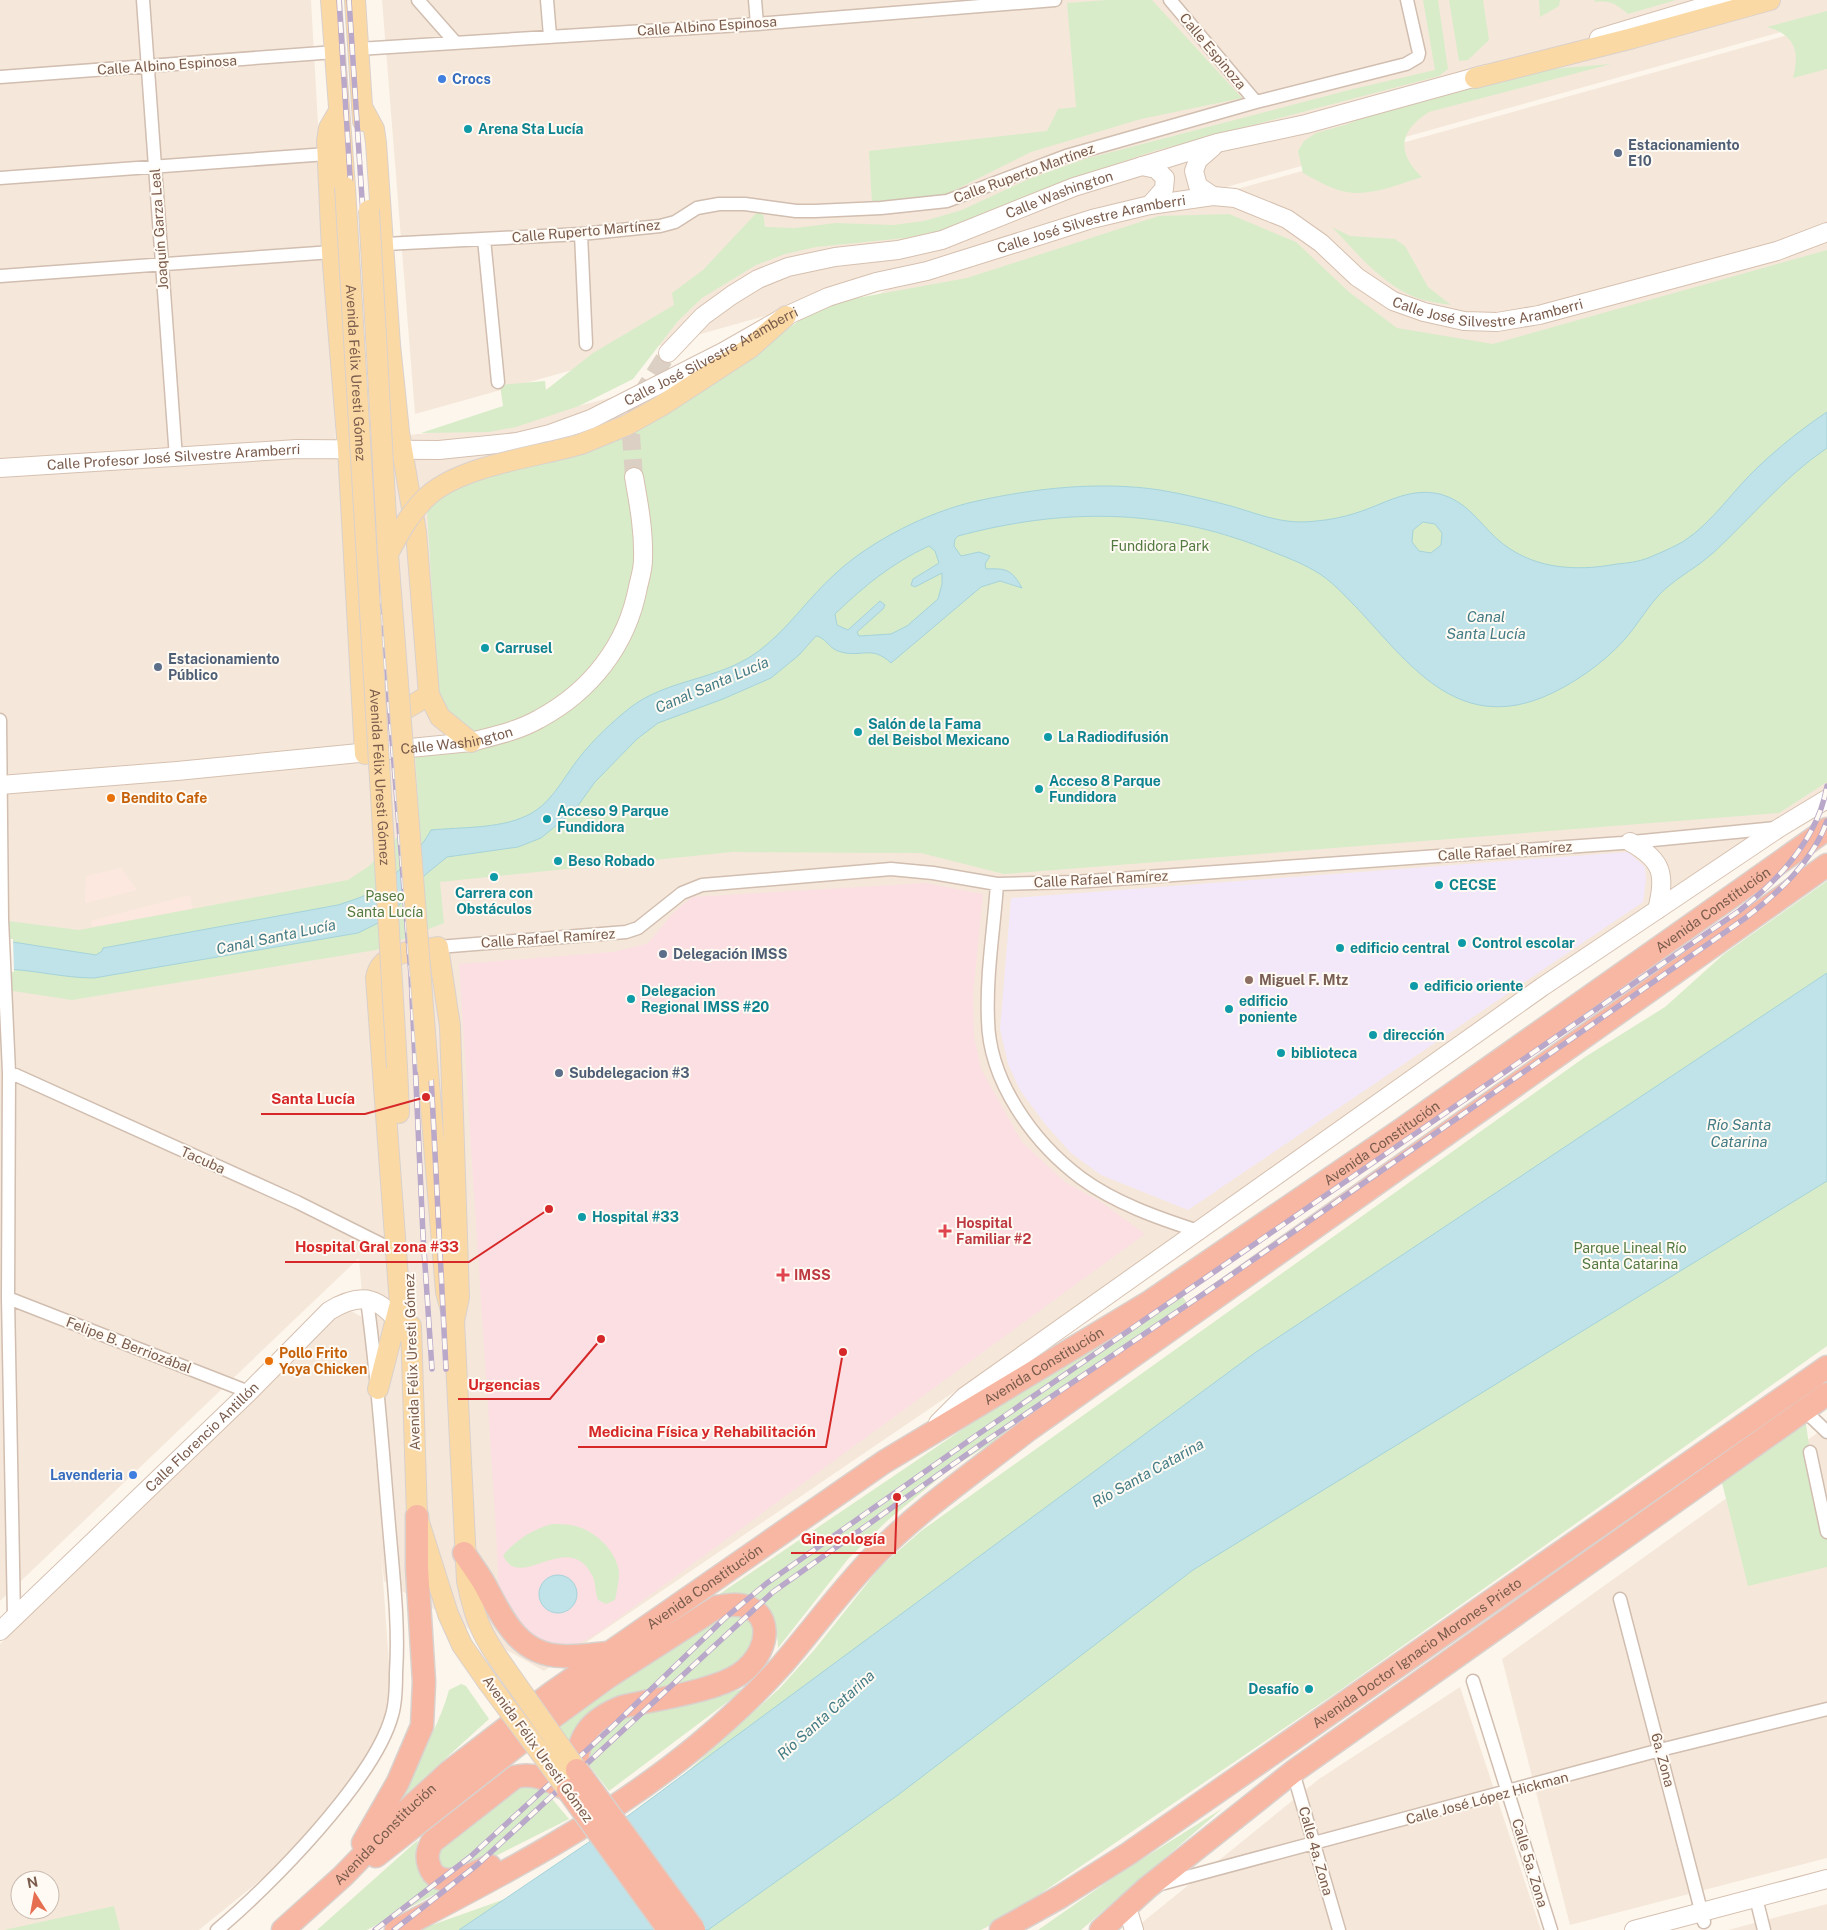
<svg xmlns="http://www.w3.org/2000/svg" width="1827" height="1930" viewBox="0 0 1827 1930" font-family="'Public Sans',sans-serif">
	<rect width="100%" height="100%" fill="#fdf6ec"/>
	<!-- residential -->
	<path fill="#f5e8da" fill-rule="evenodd" d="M0 0H311L336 443 510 424 750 361 898 284 1827 24V798L544 1671 384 1581 381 1552 390 1677 388 1709 377 1738 348 1787 284 1861 199 1930H0V1644L330 1320 351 1311 364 1318 359 1258 0 1601ZM20 1880H50V1910H20Z
		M382 0H1827V19L415 414Z
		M1827 1426V1858L1570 1925 1502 1659Z
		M1460 1687 1541 1930H1133L1319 1779Z
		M1827 1904V1930H1728Z"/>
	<!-- commercial -->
	<path fill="#fde8e0" d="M121 868 137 890 85 903 86 876Z
		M190 895 192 909 92 927 91 921Z"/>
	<!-- education -->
	<path fill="#f3e8fa" d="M1628 852 1645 867 1646 880 1643 902 1188 1210 1101 1175 1071 1153 1045 1124 1020 1090 1008 1064 1000 1029 1011 898Z"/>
	<!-- medical -->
	<path fill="#fbdfe3" d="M925 883 983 894 973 996 974 1036 981 1069 1022 1142 1065 1182 1101 1202 1145 1234 598 1633 580 1643 560 1646 521 1633 499 1599 496 1530 459 964 612 952 647 944 674 912 692 897Z"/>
	<!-- green -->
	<path fill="#d8ecc9" d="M1108 0H1152L1242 98 1141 119 1031 152 945 195 872 204 869 151 1047 131 1058 109 1076 107 1067 3Z
		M1423 0H1438L1448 69 1439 76 1154 151 1054 185 994 212 941 231 905 238 816 247 785 254 756 265 702 298 678 321 633 379 579 406 516 427 489 432 421 433 503 406 500 385 545 381 546 390 593 353 674 305 672 293 703 270 762 207 765 227 795 228 836 223 893 225 924 221 962 210 1029 179 1085 159 1353 89 1435 70Z
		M1449 0H1483L1489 40 1468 60 1459 61Z
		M1539 0H1560L1559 6 1540 17Z
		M1595 0H1676L1628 14C1616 4 1610 0 1594 2Z
		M1827 11V69L1793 78C1800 51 1795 35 1767 27Z
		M1611 64 1429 112C1399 131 1396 152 1422 177 1396 185 1366 199 1338 190 1326 186 1314 179 1303 173L1298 151 1304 141 1316 133 1345 125 1378 111 1540 70Z
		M1229 214 1296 242 1349 292 1397 328 1493 344 1827 250V782L1779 813 1004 874 921 853 732 852 440 882 444 923 376 950 72 1000 0 989V920L79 930 348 880 369 866 419 815 415 754 448 750 438 693 427 510 455 485 631 435 824 304 967 278 1159 216Z
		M1332 227 1350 236 1395 239 1405 246 1428 287 1451 305C1440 303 1428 302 1417 298 1381 284 1358 254 1332 227Z
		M1827 881V1346L1339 1691 1003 1919 981 1930H418L533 1889 666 1791 779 1689 815 1649 880 1567 921 1531 1585 1057 1665 1007 1724 954Z
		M1178 1290 1191 1309 1043 1411 950 1469 888 1520 848 1559 778 1648C777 1608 758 1592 718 1595L966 1427Z
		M1804 1410 1810 1452 1827 1528V1567L1748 1586 1719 1471Z
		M552 1524C558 1524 565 1524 571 1525 593 1529 616 1549 619 1572 619 1581 617 1591 615 1600L606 1604 598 1600C595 1593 596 1585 593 1577 569 1526 519 1594 503 1555 518 1539 531 1530 552 1524Z
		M731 1611 754 1619 756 1640 737 1668 589 1714 577 1725 569 1741 554 1723 717 1614Z
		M461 1684 466 1686 489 1719 390 1809C412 1771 437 1733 449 1690Z
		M746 1688 609 1791 589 1765 587 1754 589 1743 611 1721Z
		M538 1782 569 1819 466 1871H444L437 1856 440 1846 514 1785Z
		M1223 1808 1081 1930H1038L1117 1875Z
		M418 1840C415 1866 417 1880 443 1890L367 1930H317Z
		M114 1906 120 1930H4Z"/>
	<!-- water -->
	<path fill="#bfe3e8" stroke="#a5d3da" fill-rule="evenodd" d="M1827 412V448C1784 477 1752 517 1713 553 1698 567 1679 576 1664 590 1649 604 1639 623 1625 639 1604 663 1571 686 1541 698 1456 731 1409 664 1357 608 1344 595 1331 580 1315 571 1298 561 1280 555 1263 548 1162 508 1062 508 958 536L955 539 954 546 961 556 979 552 990 556 985 564 986 569C1007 568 1012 570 1022 588L1000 581 981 587 891 663C871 644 860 659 838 651 829 648 825 637 816 636L799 655 771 678 723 699 658 723 637 739 595 782 574 811 541 838 518 847 447 857 425 875 388 918 358 933 94 978C62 978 32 969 0 969V940L96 955 102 951 103 948 338 905C350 901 364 897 375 890 393 879 421 849 431 830 461 827 498 829 526 816 551 805 563 778 579 758 593 740 613 721 631 707 668 679 718 680 756 653 787 631 807 599 835 574 870 541 930 511 977 501 1036 488 1100 481 1160 490 1184 494 1208 500 1231 506 1262 515 1283 525 1316 521 1329 520 1344 517 1356 513 1385 504 1408 487 1440 494 1466 501 1478 521 1496 538 1530 569 1574 572 1617 564 1627 563 1638 562 1648 558 1660 553 1674 547 1684 541 1712 523 1734 489 1758 467 1779 447 1803 428 1827 412ZM1423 522 1435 524 1442 533 1441 545 1431 553 1419 551 1412 542 1413 530ZM929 546 935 551 939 563 913 579 911 585 915 587 942 573V584L938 599 907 626 891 634 859 636 857 632 883 609 885 605 880 601 848 630 837 625 835 614C864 586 892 563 929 546Z
		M1827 973V1181L1193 1570 898 1795 708 1930H459L629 1815 1256 1352Z
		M539 1594a19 19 0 1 1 38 0a19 19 0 1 1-38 0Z"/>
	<!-- pier -->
	<path fill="#fdf6ec" d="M0 938 13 939 14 972H0Z"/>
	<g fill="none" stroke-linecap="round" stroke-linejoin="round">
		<!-- secondary-tunnel -->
		<path stroke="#dcd0c4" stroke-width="18" stroke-dasharray="18 9" stroke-linecap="butt" d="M634 477 631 435 641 395 668 353"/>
		<!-- street casing -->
		<g stroke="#d1beb0" stroke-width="15">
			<path id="street" d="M143 0 176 458
				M418 0 455 42
				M547 0 550 36
				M755 0 757 24
				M1170 0 1256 102
				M358 49 757 24 1055 0
				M0 77 335 52
				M0 178 327 154
				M581 234 586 344
				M484 239 498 382
				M385 244 581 234 660 226 675 222 697 208 719 204H745L796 211H815L881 208 947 201 1066 156 1256 102 1406 64 1418 57 1419 53 1407 0
				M0 276 332 252
				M0 720 2 919 9 1072 8 1298 14 1618
				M997 884C994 929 986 974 988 1020 989 1081 1033 1142 1081 1178 1115 1203 1158 1218 1198 1231
				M438 947 626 932 638 928 682 893 702 885 891 869 933 873 997 884 1075 882 1622 843 1776 828
				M9 1072 297 1202 397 1252
				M8 1298 249 1392
				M1804 1410 1827 1432
				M1810 1452 1827 1532
				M1620 1599 1704 1922
				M1473 1681 1551 1930
				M1293 1772 1339 1930
				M1157 1885 1660 1750 1827 1709
				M1756 1898 1764 1930
				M217 1930C269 1887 375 1779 392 1715 396 1702 396 1687 396 1673 399 1628 394 1583 390 1537 383 1458 378 1378 367 1300"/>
		</g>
		<!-- secondary casing -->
		<g stroke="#d6c0b0" stroke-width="20">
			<g id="secondary">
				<path d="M1599 38 1726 0"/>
				<path d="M1142 166 1156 169 1165 178 1164 189 1150 205"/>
				<path d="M1213 196 1198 186 1194 171 1198 160 1213 147"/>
				<path id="s1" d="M668 353 703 316 732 295 758 279 788 267 835 257 898 250 942 240 1074 187 1217 143 1306 124 1487 74"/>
				<path id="s2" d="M0 468 297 449 439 450 517 442 550 434 591 419 723 352 786 316 828 297 876 282 927 271 1092 219 1150 205 1213 196 1235 198 1287 219 1321 243 1357 277 1393 301 1424 312 1464 321 1497 322 1539 315 1777 251 1827 232"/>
				<path id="s3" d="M0 785 177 771 471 742C494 736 518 731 539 719 591 691 627 645 638 587 640 578 643 569 643 560 644 532 639 505 634 477"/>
				<path d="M1630 842C1663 860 1666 875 1657 910"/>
				<path d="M938 1423 964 1397 1542 987 1779 828 1827 799"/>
				<path id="s4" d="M0 1631 249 1392 329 1311C364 1290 380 1298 403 1328"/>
				<path d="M1127 1907 1134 1930"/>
				<path d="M1634 1930 1827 1879"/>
			</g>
		</g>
		<!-- primary casing -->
		<g stroke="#dad1cd" stroke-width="22">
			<path id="primary" d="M331 0 345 187
				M355 0 363 121
				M1475 78 1633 38 1770 0
				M362 107 374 129 376 143 390 345 399 432 416 532 429 695 440 717 471 742
				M339 111 329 128 327 141 332 252 348 449 365 754
				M581 444 627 425 661 406 750 348 786 316
				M362 701C388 724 404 710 429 695
				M397 1067 399 1113
				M428 1071 446 1292 454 1321 467 1581C475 1620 482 1636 505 1668
				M411 1326 417 1516 448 1614 462 1645 487 1681
				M411 1339 400 1305 376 978C380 951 416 951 438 947L450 1026 459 1297 454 1321
				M378 1389 399 1307"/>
		</g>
		<!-- highway casing -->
		<g stroke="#dad1cd" stroke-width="25">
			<g id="highway">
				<path d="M464 1553C471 1564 479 1574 485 1585 503 1619 519 1655 562 1656 578 1657 593 1654 609 1653"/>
				<path d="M363 1843 398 1782 422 1726 424 1682 417 1568V1516"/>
				<path d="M376 1856 553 1717 608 1677 717 1607C773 1593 778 1647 740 1674 713 1692 654 1699 622 1707 591 1719 576 1737 577 1770"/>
				<path d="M490 1866C473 1874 437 1893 429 1865 426 1856 428 1850 432 1842L515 1777C535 1772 551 1781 568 1790"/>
				<path id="s5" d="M283 1930 343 1876 404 1813 449 1772 553 1692 884 1462 1148 1303 1401 1130 1827 829"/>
				<path d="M396 1930C501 1875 606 1821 698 1745 727 1721 756 1694 781 1666 813 1629 842 1589 876 1554 922 1508 977 1470 1028 1430L1827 865"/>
				<path id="s6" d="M1001 1930 1060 1897 1128 1854 1827 1367"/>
				<path d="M1101 1930 1147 1888 1293 1772 1827 1394"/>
			</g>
		</g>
		<!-- street -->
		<use href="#street" stroke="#fff" stroke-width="12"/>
		<!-- secondary -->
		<use href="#secondary" stroke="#fff" stroke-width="18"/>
		<!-- primary -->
		<use href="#primary" stroke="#fbd9a5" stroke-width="20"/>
		<!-- highway -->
		<use href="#highway" stroke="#f7b7a3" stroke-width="22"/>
		<!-- rail casing -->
		<g stroke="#b9a8c9" stroke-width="5.5">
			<path id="rail" d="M339 0 362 368 411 975 423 1235 432 1369
				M349 0 373 367 428 1016 446 1369
				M375 1930 470 1857 611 1728 725 1618 767 1583 977 1435 1739 911C1779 880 1818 838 1827 786
				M394 1930 477 1865 773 1592 983 1443 1224 1280 1744 919C1777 894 1813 862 1827 821"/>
		</g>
		<!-- rail -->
		<use href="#rail" stroke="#fffaf3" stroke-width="4" stroke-dasharray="11" stroke-linecap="butt"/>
		<!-- primary-bridge casing -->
		<g stroke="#dad1cd" stroke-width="22" stroke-linecap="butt">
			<g id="primary-bridge">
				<path id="s7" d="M345 187 397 1067"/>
				<path d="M369 210 388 554 428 1071"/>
				<path d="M388 554C399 533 411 511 429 495 463 465 537 457 581 444"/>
				<path d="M505 1668 577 1770"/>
				<path d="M487 1681 568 1790"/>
			</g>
		</g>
		<!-- highway-bridge casing -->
		<g stroke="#dad1cd" stroke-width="25" stroke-linecap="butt">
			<path id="highway-bridge" d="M577 1770 694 1930
				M568 1790 669 1930"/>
		</g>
		<!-- primary-bridge -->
		<use href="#primary-bridge" stroke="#fbd9a5" stroke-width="20"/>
		<!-- highway-bridge -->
		<use href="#highway-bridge" stroke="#f7b7a3" stroke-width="22"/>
	</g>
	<!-- markers -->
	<g fill="#3f7fe0" stroke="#fffaf3" stroke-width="2">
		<circle cx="442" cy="79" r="5"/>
		<circle cx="133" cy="1475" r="5"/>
	</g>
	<g fill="#0f9aa8" stroke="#fffaf3" stroke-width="2">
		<circle cx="468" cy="129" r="5"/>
		<circle cx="485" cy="648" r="5"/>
		<circle cx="858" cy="732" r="5"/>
		<circle cx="1048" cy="737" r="5"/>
		<circle cx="1039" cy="789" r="5"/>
		<circle cx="547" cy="819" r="5"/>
		<circle cx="558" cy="861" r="5"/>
		<circle cx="494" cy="877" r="5"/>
		<circle cx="1439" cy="885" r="5"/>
		<circle cx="1462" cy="943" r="5"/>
		<circle cx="1340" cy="948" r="5"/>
		<circle cx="1414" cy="986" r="5"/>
		<circle cx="631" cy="999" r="5"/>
		<circle cx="1229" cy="1009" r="5"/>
		<circle cx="1373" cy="1035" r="5"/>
		<circle cx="1281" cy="1053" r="5"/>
		<circle cx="582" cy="1217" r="5"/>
		<circle cx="1309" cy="1689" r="5"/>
	</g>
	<g fill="#5c6f8a" stroke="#fffaf3" stroke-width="2">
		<circle cx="1618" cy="153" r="5"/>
		<circle cx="158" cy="667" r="5"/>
		<circle cx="663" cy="954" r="5"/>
		<circle cx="559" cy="1073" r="5"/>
	</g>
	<g fill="#e8710a" stroke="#fffaf3" stroke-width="2">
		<circle cx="111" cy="798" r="5"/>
		<circle cx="269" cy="1361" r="5"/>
	</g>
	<circle fill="#8d6e63" stroke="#fffaf3" stroke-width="2" cx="1249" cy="980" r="5"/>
	<g fill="#e0444e" stroke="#fffaf3" stroke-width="2">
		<path d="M942.5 1223.5h5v5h5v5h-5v5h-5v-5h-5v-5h5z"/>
		<path d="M780.5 1267.5h5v5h5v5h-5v5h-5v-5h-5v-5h5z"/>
	</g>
	<g text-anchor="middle" stroke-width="4" stroke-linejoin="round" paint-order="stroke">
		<!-- street labels -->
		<g font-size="14" fill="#7a5c4d" stroke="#fffaf3">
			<text transform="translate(707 26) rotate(-4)" y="5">Calle Albino Espinosa</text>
			<text transform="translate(1213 51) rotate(50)" y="5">Calle Espinoza</text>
			<text transform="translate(167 65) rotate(-4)" y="5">Calle Albino Espinosa</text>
			<text transform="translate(1024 173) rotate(-20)" y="5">Calle Ruperto Martínez</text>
			<text dy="5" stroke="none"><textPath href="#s1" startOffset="432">Calle Washington</textPath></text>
			<text dy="5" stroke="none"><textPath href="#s2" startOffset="1136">Calle José Silvestre Aramberri</textPath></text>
			<text transform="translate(159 229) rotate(-94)" y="5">Joaquín Garza Leal</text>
			<text transform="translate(586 231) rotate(-5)" y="5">Calle Ruperto Martínez</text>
			<text dy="5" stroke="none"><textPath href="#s2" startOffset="1571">Calle José Silvestre Aramberri</textPath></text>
			<text dy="5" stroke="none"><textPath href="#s2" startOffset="731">Calle José Silvestre Aramberri</textPath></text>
			<text dy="5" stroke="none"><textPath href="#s7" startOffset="186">Avenida Félix Uresti Gómez</textPath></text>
			<text dy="5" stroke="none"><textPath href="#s2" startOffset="174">Calle Profesor José Silvestre Aramberri</textPath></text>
			<text dy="5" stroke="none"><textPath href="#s3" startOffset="459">Calle Washington</textPath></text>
			<text dy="5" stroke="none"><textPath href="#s7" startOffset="591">Avenida Félix Uresti Gómez</textPath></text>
			<text transform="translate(1505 851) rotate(-4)" y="5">Calle Rafael Ramírez</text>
			<text transform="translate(1101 879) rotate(-3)" y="5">Calle Rafael Ramírez</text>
			<text dy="5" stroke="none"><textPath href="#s5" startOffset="1760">Avenida Constitución</textPath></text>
			<text transform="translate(548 938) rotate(-4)" y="5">Calle Rafael Ramírez</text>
			<text dy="5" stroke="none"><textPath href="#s5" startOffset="1355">Avenida Constitución</textPath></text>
			<text transform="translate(203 1160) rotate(24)" y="5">Tacuba</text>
			<text transform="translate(129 1345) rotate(21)" y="5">Felipe B. Berriozábal</text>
			<text transform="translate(412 1362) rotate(-92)" y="5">Avenida Félix Uresti Gómez</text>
			<text dy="5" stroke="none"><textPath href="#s5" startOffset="950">Avenida Constitución</textPath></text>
			<text dy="5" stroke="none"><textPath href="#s4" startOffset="280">Calle Florencio Antillón</textPath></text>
			<text dy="5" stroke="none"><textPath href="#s5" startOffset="545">Avenida Constitución</textPath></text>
			<text dy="5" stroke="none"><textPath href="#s6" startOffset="500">Avenida Doctor Ignacio Morones Prieto</textPath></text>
			<text transform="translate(538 1749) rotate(54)" y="5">Avenida Félix Uresti Gómez</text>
			<text transform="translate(1663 1760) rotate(75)" y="5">6a. Zona</text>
			<text transform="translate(1487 1798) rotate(-15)" y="5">Calle José López Hickman</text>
			<text dy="5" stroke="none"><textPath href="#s5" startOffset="140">Avenida Constitución</textPath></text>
			<text transform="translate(1316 1851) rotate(74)" y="5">Calle 4a. Zona</text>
			<text transform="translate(1530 1863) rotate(73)" y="5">Calle 5a. Zona</text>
		</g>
		<!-- shop labels -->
		<g font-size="14" font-weight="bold" fill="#366cbe" stroke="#fffaf3" text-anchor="start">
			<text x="452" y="84">Crocs</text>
			<text x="123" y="1480" text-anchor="end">Lavenderia</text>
		</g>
		<!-- culture labels -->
		<g font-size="14" font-weight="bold" fill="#0d838f" stroke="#fffaf3" text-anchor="start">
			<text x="478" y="134">Arena Sta Lucía</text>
			<text x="495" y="653">Carrusel</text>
			<text x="868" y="729">Salón de la Fama<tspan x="868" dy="16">del Beisbol Mexicano</tspan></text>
			<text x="1058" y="742">La Radiodifusión</text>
			<text x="1049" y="786">Acceso 8 Parque<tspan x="1049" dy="16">Fundidora</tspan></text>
			<text x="557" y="816">Acceso 9 Parque<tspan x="557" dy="16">Fundidora</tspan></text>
			<text x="568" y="866">Beso Robado</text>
			<text x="1449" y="890">CECSE</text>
			<text x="494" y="898" text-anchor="middle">Carrera con<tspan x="494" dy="16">Obstáculos</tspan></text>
			<text x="1472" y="948">Control escolar</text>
			<text x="1350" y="953">edificio central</text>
			<text x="1424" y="991">edificio oriente</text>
			<text x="641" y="996">Delegacion<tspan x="641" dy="16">Regional IMSS #20</tspan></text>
			<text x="1239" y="1006">edificio<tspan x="1239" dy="16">poniente</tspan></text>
			<text x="1383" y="1040">dirección</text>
			<text x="1291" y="1058">biblioteca</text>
			<text x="592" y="1222">Hospital #33</text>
			<text x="1299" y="1694" text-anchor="end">Desafío</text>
		</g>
		<!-- service labels -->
		<g font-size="14" font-weight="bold" fill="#4e5e75" stroke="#fffaf3" text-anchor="start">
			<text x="1628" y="150">Estacionamiento<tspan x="1628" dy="16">E10</tspan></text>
			<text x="168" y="664">Estacionamiento<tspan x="168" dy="16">Público</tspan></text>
			<text x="673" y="959">Delegación IMSS</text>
			<text x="569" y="1078">Subdelegacion #3</text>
		</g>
		<!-- park labels -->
		<g font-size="14" fill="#537a41" stroke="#fffaf3">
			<text x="1160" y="551">Fundidora Park</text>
			<text x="385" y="901">Paseo<tspan x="385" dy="16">Santa Lucía</tspan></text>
			<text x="1630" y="1253">Parque Lineal Río<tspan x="1630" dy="16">Santa Catarina</tspan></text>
		</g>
		<!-- food labels -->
		<g font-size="14" font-weight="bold" fill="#c56008" stroke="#fffaf3" text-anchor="start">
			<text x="121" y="803">Bendito Cafe</text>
			<text x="279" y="1358">Pollo Frito<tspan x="279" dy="16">Yoya Chicken</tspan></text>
		</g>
		<!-- education labels -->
		<g font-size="14" font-weight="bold" fill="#785e54" stroke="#fffaf3" text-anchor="start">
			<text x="1259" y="985">Miguel F. Mtz</text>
		</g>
		<!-- health labels -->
		<g font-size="14" font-weight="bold" fill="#be3a42" stroke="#fffaf3" text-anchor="start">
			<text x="956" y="1228">Hospital<tspan x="956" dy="16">Familiar #2</tspan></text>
			<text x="794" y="1280">IMSS</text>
		</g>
		<!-- water labels -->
		<g font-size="15" font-style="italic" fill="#437c86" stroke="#fffaf3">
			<text x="1486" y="622">Canal<tspan x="1486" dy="17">Santa Lucía</tspan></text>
			<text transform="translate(712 685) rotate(-23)" y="5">Canal Santa Lucía</text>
			<text transform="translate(276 937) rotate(-12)" y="5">Canal Santa Lucía</text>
			<text x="1739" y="1130">Río Santa<tspan x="1739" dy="17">Catarina</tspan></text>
			<text transform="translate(1148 1473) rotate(-29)" y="5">Río Santa Catarina</text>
			<text transform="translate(826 1715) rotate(-42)" y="5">Río Santa Catarina</text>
		</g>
	</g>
	<!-- callouts -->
	<path fill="none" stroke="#d62828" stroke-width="2" d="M426 1097L365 1114H261M549 1209L469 1262H285M601 1339L550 1399H458M843 1352L826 1447H578M897 1497L895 1553H791"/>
	<g fill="#d62828" stroke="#fffaf3" stroke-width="2">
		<circle cx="426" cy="1097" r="5"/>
		<circle cx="549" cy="1209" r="5"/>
		<circle cx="601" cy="1339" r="5"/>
		<circle cx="843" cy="1352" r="5"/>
		<circle cx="897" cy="1497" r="5"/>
	</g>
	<g font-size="15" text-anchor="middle" font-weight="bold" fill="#d62828" stroke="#fffaf3" stroke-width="4" stroke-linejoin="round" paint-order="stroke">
		<text x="313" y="1104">Santa Lucía</text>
		<text x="377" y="1252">Hospital Gral zona #33</text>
		<text x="504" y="1390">Urgencias</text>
		<text x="702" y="1437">Medicina Física y Rehabilitación</text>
		<text x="843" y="1544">Ginecología</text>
	</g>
	<!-- north arrow -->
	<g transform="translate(35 1895) rotate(349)"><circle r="24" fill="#fffaf3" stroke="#cabbb1"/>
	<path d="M0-4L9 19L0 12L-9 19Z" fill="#e76f51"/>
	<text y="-8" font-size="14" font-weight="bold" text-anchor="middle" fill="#7a5c4d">N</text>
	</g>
</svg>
